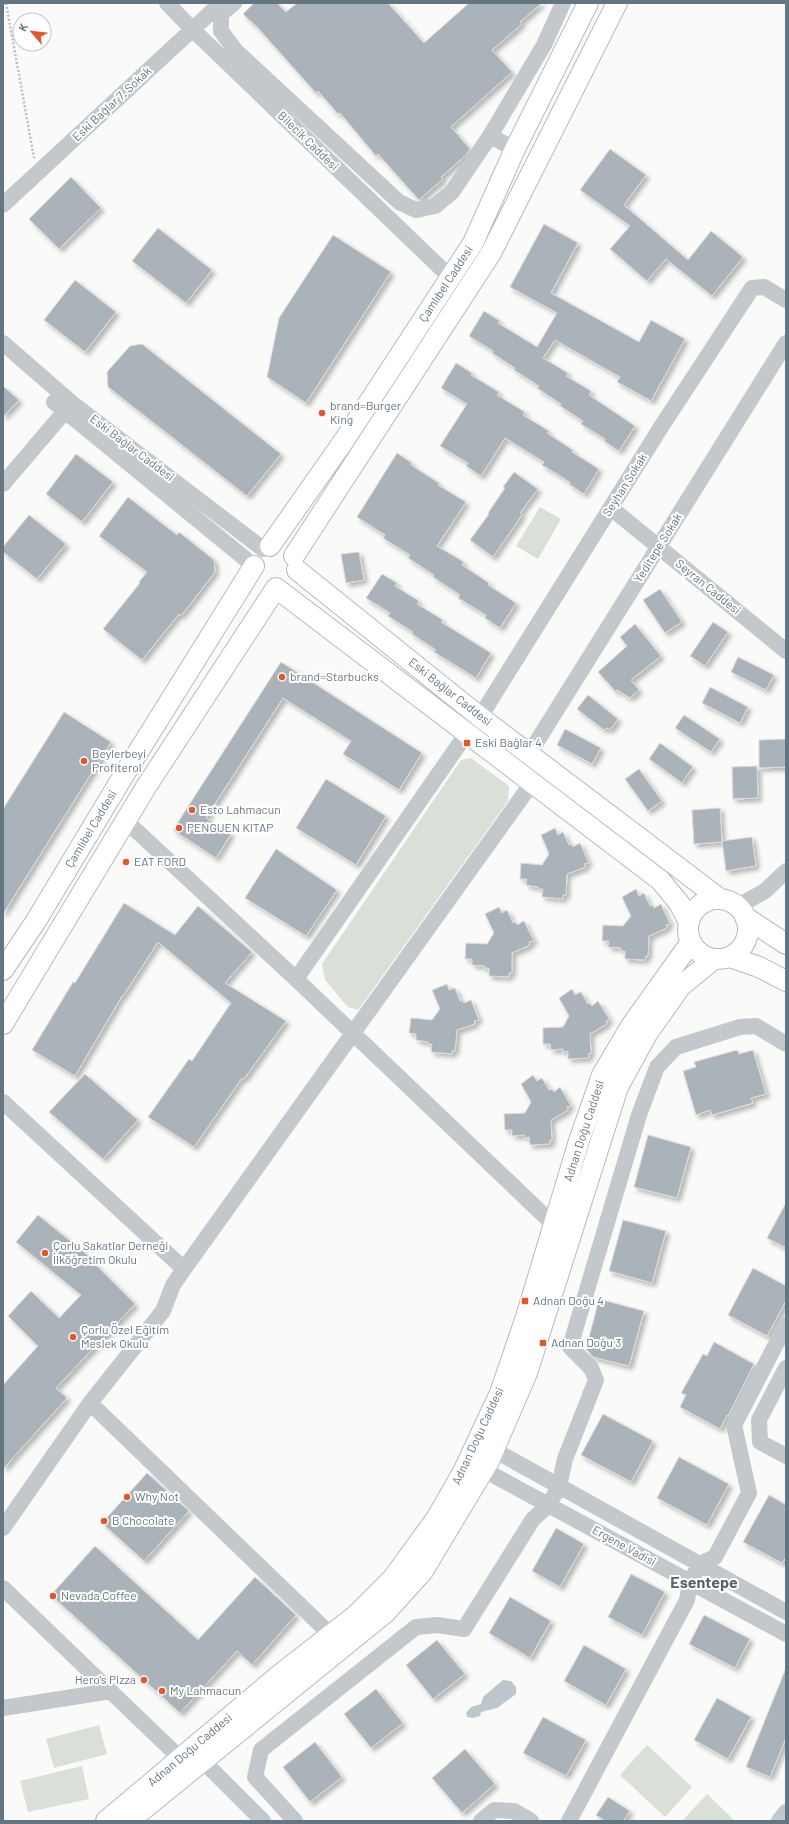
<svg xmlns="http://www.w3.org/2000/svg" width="789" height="1824" viewBox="0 0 789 1824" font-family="Barlow,sans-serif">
	<defs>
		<filter id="shadow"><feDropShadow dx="3.5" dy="3.5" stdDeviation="2" flood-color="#0004"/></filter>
	</defs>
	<rect width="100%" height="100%" fill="#fafaf8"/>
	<!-- green -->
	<path fill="#dadfd7" d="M540 507 561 519 538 559 516 546Z
		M471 758 509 786 508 801 358 1010 348 1007 325 980 322 964 461 760Z
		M99 1725 107 1754 54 1768 46 1739Z
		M647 1745 692 1787 665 1817 620 1775Z
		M82 1766 89 1799 28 1812 20 1781Z
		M707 1794 735 1821H682Z"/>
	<!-- water -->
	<path fill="#bbc7cb" d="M503 1680 511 1681 516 1687V1694L497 1708 481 1712 480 1716 473 1718 467 1717 466 1713 471 1707 481 1704 483 1697Z"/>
	<!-- building -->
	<path fill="#aab3b9" stroke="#dcdcda" filter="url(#shadow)" d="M254 3H277L286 12 297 3H388L424 43 469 3H542L520 22 522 24 492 50 512 72 451 127 470 149 465 156 441 177 443 179 419 200 378 154 376 156 340 113 338 114 318 91 316 93 258 28 243 14Z
		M610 149 646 175 624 205 688 260 711 231 743 257 712 296 666 259 647 281 610 249 630 226 580 190Z
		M71 177 101 208 59 249 29 219Z
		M544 224 578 243 551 293 639 342 651 320 685 339 651 401 617 382 620 377 555 340 543 358 568 373 566 376 591 391 589 395 635 426 619 451 604 441 605 439 581 424 583 421 560 406 561 404 537 388 539 386 514 370 515 368 492 353 493 351 469 336 484 311 500 321 498 323 537 347 557 313 510 287Z
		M158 228 212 270 186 303 132 261Z
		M333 235 391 272 306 403 267 377 279 318Z
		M75 280 116 312 85 352 44 320Z
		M142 344 281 454 247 496 108 387 107 372 130 346Z
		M456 363 472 373 471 375 499 392 497 395 525 412 523 415 549 431 547 433 573 450 572 452 599 469 584 494 569 484 570 482 542 465 544 462 505 438 481 476 466 466 468 463 440 446 467 404 441 388Z
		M3 386 19 400 3 417Z
		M397 453 412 463 411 465 439 483 438 485 466 502 437 546 464 562 462 565 489 583 488 585 516 603 500 628 485 618 486 615 458 598 460 595 433 577 434 575 408 558 410 555 383 538 385 535 357 517Z
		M76 454 113 482 82 522 46 494Z
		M514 472 538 489 520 513 522 515 493 557 470 540 489 514 488 513 505 488 503 487Z
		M128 497 177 535 179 532 214 560 215 572 181 616 179 614 142 660 103 629 140 583 139 582 147 572 99 536Z
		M29 515 66 544 37 579 3 552V547Z
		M359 552 364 580 346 583 341 554Z
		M382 574 397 583 395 586 419 601 417 604 443 620 441 622 491 653 476 678 434 652 436 650 412 634 413 632 388 616 390 613 366 598Z
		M660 589 682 622 665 633 643 600Z
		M713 622 728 632 705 666 690 656Z
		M635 624 661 656 631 680 639 690 630 698 617 690 616 692 598 672 627 646 620 637Z
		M738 657 774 675 766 690 731 672Z
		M281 662 422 753 399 790 343 754 351 741 283 698 206 818 231 834 216 858 173 830Z
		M710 687 748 707 740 723 702 703Z
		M588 695 618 719 610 730 607 728 604 730 577 709Z
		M64 712 111 742 3 914V809Z
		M684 715 720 739 711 752 675 728Z
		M565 729 601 748 592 764 557 745Z
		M786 739V767L759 768V740Z
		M660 743 693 767 682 783 649 759Z
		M757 766 758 798 733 799 732 767Z
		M639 769 662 801 648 811 625 779Z
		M326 779 386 816 356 865 296 828Z
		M720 808 722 842 694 844 692 810Z
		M555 828 558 835 563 832 569 845 572 844 573 847 580 843 589 863 584 864 586 867 567 874 566 895H563V899L542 897 543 889H539L538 887 526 885 527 879H520L521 863 542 865 549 854 541 835Z
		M752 837 756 866 726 871 722 841Z
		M276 849 337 890 306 936 245 898Z
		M636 889 639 896 644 893 650 906 653 905 654 908 661 904 670 924 666 925 667 928 649 936 648 956H646L645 960 625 959V951H621V948L608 947 609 941H602L603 925 623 926 631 916 622 897Z
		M124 903 175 935 198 906 252 952 225 983 286 1021 244 1079 242 1078 194 1147 148 1117 189 1059 192 1061 231 1003 158 942 123 996H122L75 1076 32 1050 73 982 75 983Z
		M499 907 502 913 507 910 513 923 516 922 517 925 524 921 534 941 529 942 530 945 512 953V973H509V977L489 976V968H484V966L472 965V959H465L466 943 487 944 494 933 485 914Z
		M447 984 449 990 455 988 460 1001 462 1000 464 1003 471 1000 479 1020 474 1021 475 1024 457 1030 455 1051H452V1054L431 1052 432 1044H428V1042L416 1040V1034L409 1033 411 1018 432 1020 440 1009 432 990Z
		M572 989 575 995 581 992 588 1004 590 1003 592 1006 598 1001 610 1020 606 1021 607 1024 590 1034 591 1054H588L589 1058 568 1059V1051L563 1052V1049L551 1050 550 1044H543V1028L563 1027 569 1016 559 998Z
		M737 1050 739 1054 753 1050 766 1094 751 1098 753 1103 726 1111 712 1115 710 1110 696 1115 683 1071 696 1067 694 1062Z
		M85 1074 138 1120 103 1159 49 1112Z
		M533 1075 537 1081 542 1078 549 1090 552 1089 554 1092 560 1087 571 1106 567 1107 568 1110 551 1120 552 1140H550V1144L530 1145 529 1137 525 1138 524 1135 512 1136V1130H505L504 1114 525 1113 531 1102 521 1084Z
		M648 1135 691 1147 677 1198 634 1187Z
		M786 1203V1248L767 1238Z
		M38 1215 95 1261 94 1263 135 1304 56 1388 67 1398 3 1469V1385L38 1346 8 1316 31 1291 59 1318 81 1295 16 1242Z
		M623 1220 666 1231 652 1283 609 1271Z
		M753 1268 786 1286V1301L767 1336 728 1315Z
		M599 1299 644 1311 629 1366 593 1357 586 1349Z
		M714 1342 754 1364 728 1416 727 1415 720 1429 680 1407 686 1395 681 1393 689 1379 703 1354 707 1356Z
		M603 1414 653 1441 631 1482 581 1455Z
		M679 1457 729 1484 707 1525 657 1498Z
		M147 1473 189 1511 144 1561 102 1523Z
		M769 1495 786 1505V1557L782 1563 743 1542Z
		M556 1528 584 1544 560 1587 532 1571Z
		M95 1546 198 1640 255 1577 296 1615 252 1665 237 1651 180 1713 51 1595Z
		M631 1574 665 1592 642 1635 608 1617Z
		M510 1597 551 1621 530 1658 489 1633Z
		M704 1615 750 1639 735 1668 689 1644Z
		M437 1640 465 1674 433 1699 406 1665Z
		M584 1645 626 1669 606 1705 564 1681Z
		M786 1668V1738L770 1777 746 1767Z
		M376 1689 403 1723 371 1748 344 1714Z
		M717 1698 751 1717 728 1759 694 1740Z
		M543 1717 586 1740 566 1776 523 1753Z
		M315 1742 342 1777 310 1802 283 1767Z
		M465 1749 495 1784 462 1813 432 1778Z
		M608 1797 630 1811 623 1821H605L596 1815Z"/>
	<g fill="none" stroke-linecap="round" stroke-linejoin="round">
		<!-- major casing -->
		<g stroke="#b5babe" stroke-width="22">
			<path id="major" d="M270 546 343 442 473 243 515 149 588 3
				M294 556 491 253 617 3
				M297 570 480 717 720 899
				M688 929a30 30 0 1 1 60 0a30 30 0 1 1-60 0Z
				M745 917 786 944
				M730 957 759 967 786 981
				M3 970 36 921 125 773 254 566
				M3 1024 146 787 276 588 660 880 679 903 689 922
				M106 1821 278 1676 355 1616 393 1578 436 1519 463 1472 500 1393 526 1317 579 1141 602 1075 631 1026 691 942
				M129 1821 385 1613 423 1571 489 1461 527 1373 618 1087 647 1034 681 986 714 959"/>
		</g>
		<!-- path -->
		<path stroke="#bbbfc2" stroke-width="2.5" stroke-dasharray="2 2" stroke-linecap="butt" d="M6 3 34 158"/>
		<!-- minor -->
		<path stroke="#c3c8cc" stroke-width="16" d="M167 3 192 29 450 277
			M234 3 221 14V31L236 51 399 202 416 210 435 206 452 192 490 136 544 45 563 3
			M490 136 515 149
			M3 205 221 3
			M3 343 72 403 263 549
			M54 402 254 566
			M3 484 72 403
			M611 508 786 651
			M480 717 661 427 752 288 764 287 786 300
			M529 754 786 343
			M126 821 296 979 554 1225
			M738 906 765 891 786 871
			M296 979 467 733
			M3 1102 184 1269
			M786 1368 759 1420 760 1442 786 1456
			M90 1403 331 1635
			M494 1450 786 1612
			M484 1470 786 1634
			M3 1528 90 1403 163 1311 173 1285 184 1269 532 783
			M3 1588 180 1758
			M3 1708 111 1691
			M195 1753 263 1821
			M295 1821 255 1777 261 1750 416 1627 437 1625 464 1629 533 1519 549 1505 559 1486 565 1459 596 1380 591 1368 570 1347 639 1115 657 1067 676 1047 740 1027 756 1026 786 1044
			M481 1821 494 1810 514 1811 531 1821
			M569 1821 687 1600 690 1582 700 1564 715 1557 749 1493 734 1425 786 1325
			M779 1821 786 1812"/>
		<!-- major -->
		<use href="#major" stroke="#fff" stroke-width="20"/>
	</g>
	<!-- markers -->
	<g fill="#e4572e" stroke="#fff" stroke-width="1.5">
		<circle cx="322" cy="413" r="4"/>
		<circle cx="282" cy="677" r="4"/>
		<rect x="463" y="739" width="8" height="8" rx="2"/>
		<circle cx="84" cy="761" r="4"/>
		<circle cx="192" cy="810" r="4"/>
		<circle cx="179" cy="828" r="4"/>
		<circle cx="126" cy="862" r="4"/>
		<circle cx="45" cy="1253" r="4"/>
		<rect x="521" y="1297" width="8" height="8" rx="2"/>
		<circle cx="73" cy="1337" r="4"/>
		<rect x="539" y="1339" width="8" height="8" rx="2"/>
		<circle cx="127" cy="1497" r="4"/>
		<circle cx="104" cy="1521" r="4"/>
		<circle cx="53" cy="1596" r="4"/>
		<circle cx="144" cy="1680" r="4"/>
		<circle cx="162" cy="1691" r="4"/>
	</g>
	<g text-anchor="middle" stroke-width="4" stroke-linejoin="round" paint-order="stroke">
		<!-- street labels -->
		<g font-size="12" fill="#657683" stroke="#fff">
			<text transform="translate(112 104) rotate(-43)" y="4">Eski Bağlar 7. Sokak</text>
			<text transform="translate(308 141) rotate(44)" y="4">Bilecik Caddesi</text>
			<text transform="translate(446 284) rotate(-57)" y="4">Çamlıbel Caddesi</text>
			<text transform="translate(132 448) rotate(37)" y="4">Eski Bağlar Caddesi</text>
			<text transform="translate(625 485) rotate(-58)" y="4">Seyhan Sokak</text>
			<text transform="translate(658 548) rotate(-58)" y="4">Yeditepe Sokak</text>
			<text transform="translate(708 587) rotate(39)" y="4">Seyran Caddesi</text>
			<text transform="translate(450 692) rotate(38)" y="4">Eski Bağlar Caddesi</text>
			<text transform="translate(91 829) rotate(-59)" y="4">Çamlıbel Caddesi</text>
			<text transform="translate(584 1131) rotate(-72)" y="4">Adnan Doğu Caddesi</text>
			<text transform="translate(478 1436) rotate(-65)" y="4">Adnan Doğu Caddesi</text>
			<text transform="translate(624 1546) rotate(29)" y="4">Ergene Vadisi</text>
			<text transform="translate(190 1750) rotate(-40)" y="4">Adnan Doğu Caddesi</text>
		</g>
		<!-- poi labels -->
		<g font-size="12" fill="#657683" stroke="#fff" text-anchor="start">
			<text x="330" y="410">brand=Burger<tspan x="330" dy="14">King</tspan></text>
			<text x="290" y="681">brand=Starbucks</text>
			<text x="475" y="747">Eski Bağlar 4</text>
			<text x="92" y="758">Beylerbeyi<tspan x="92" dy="14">Profiterol</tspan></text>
			<text x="200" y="814">Esto Lahmacun</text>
			<text x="187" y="832">PENGUEN KITAP</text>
			<text x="134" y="866">EAT FORD</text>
			<text x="53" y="1250">Çorlu Sakatlar Derneği<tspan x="53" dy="14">İlköğretim Okulu</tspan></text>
			<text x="533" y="1305">Adnan Doğu 4</text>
			<text x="81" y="1334">Çorlu Özel Eğitim<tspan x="81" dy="14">Meslek Okulu</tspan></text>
			<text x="551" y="1347">Adnan Doğu 3</text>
			<text x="135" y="1501">Why Not</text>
			<text x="112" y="1525">B Chocolate</text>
			<text x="61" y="1600">Nevada Coffee</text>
			<text x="136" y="1684" text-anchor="end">Hero's Pizza</text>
			<text x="170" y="1695">My Lahmacun</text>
		</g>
		<!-- district labels -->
		<g font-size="16" font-weight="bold" fill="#57646e" stroke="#fff">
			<text x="704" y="1588">Esentepe</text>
		</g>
	</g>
	<!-- border -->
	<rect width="789" height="1824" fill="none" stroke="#657683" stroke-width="8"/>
	<!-- north arrow -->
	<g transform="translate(32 32) rotate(298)"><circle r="19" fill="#ffffff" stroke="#c1c8cd"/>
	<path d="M0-3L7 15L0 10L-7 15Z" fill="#e4572e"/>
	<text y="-6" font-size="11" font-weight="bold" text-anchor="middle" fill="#657683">K</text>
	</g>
</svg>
